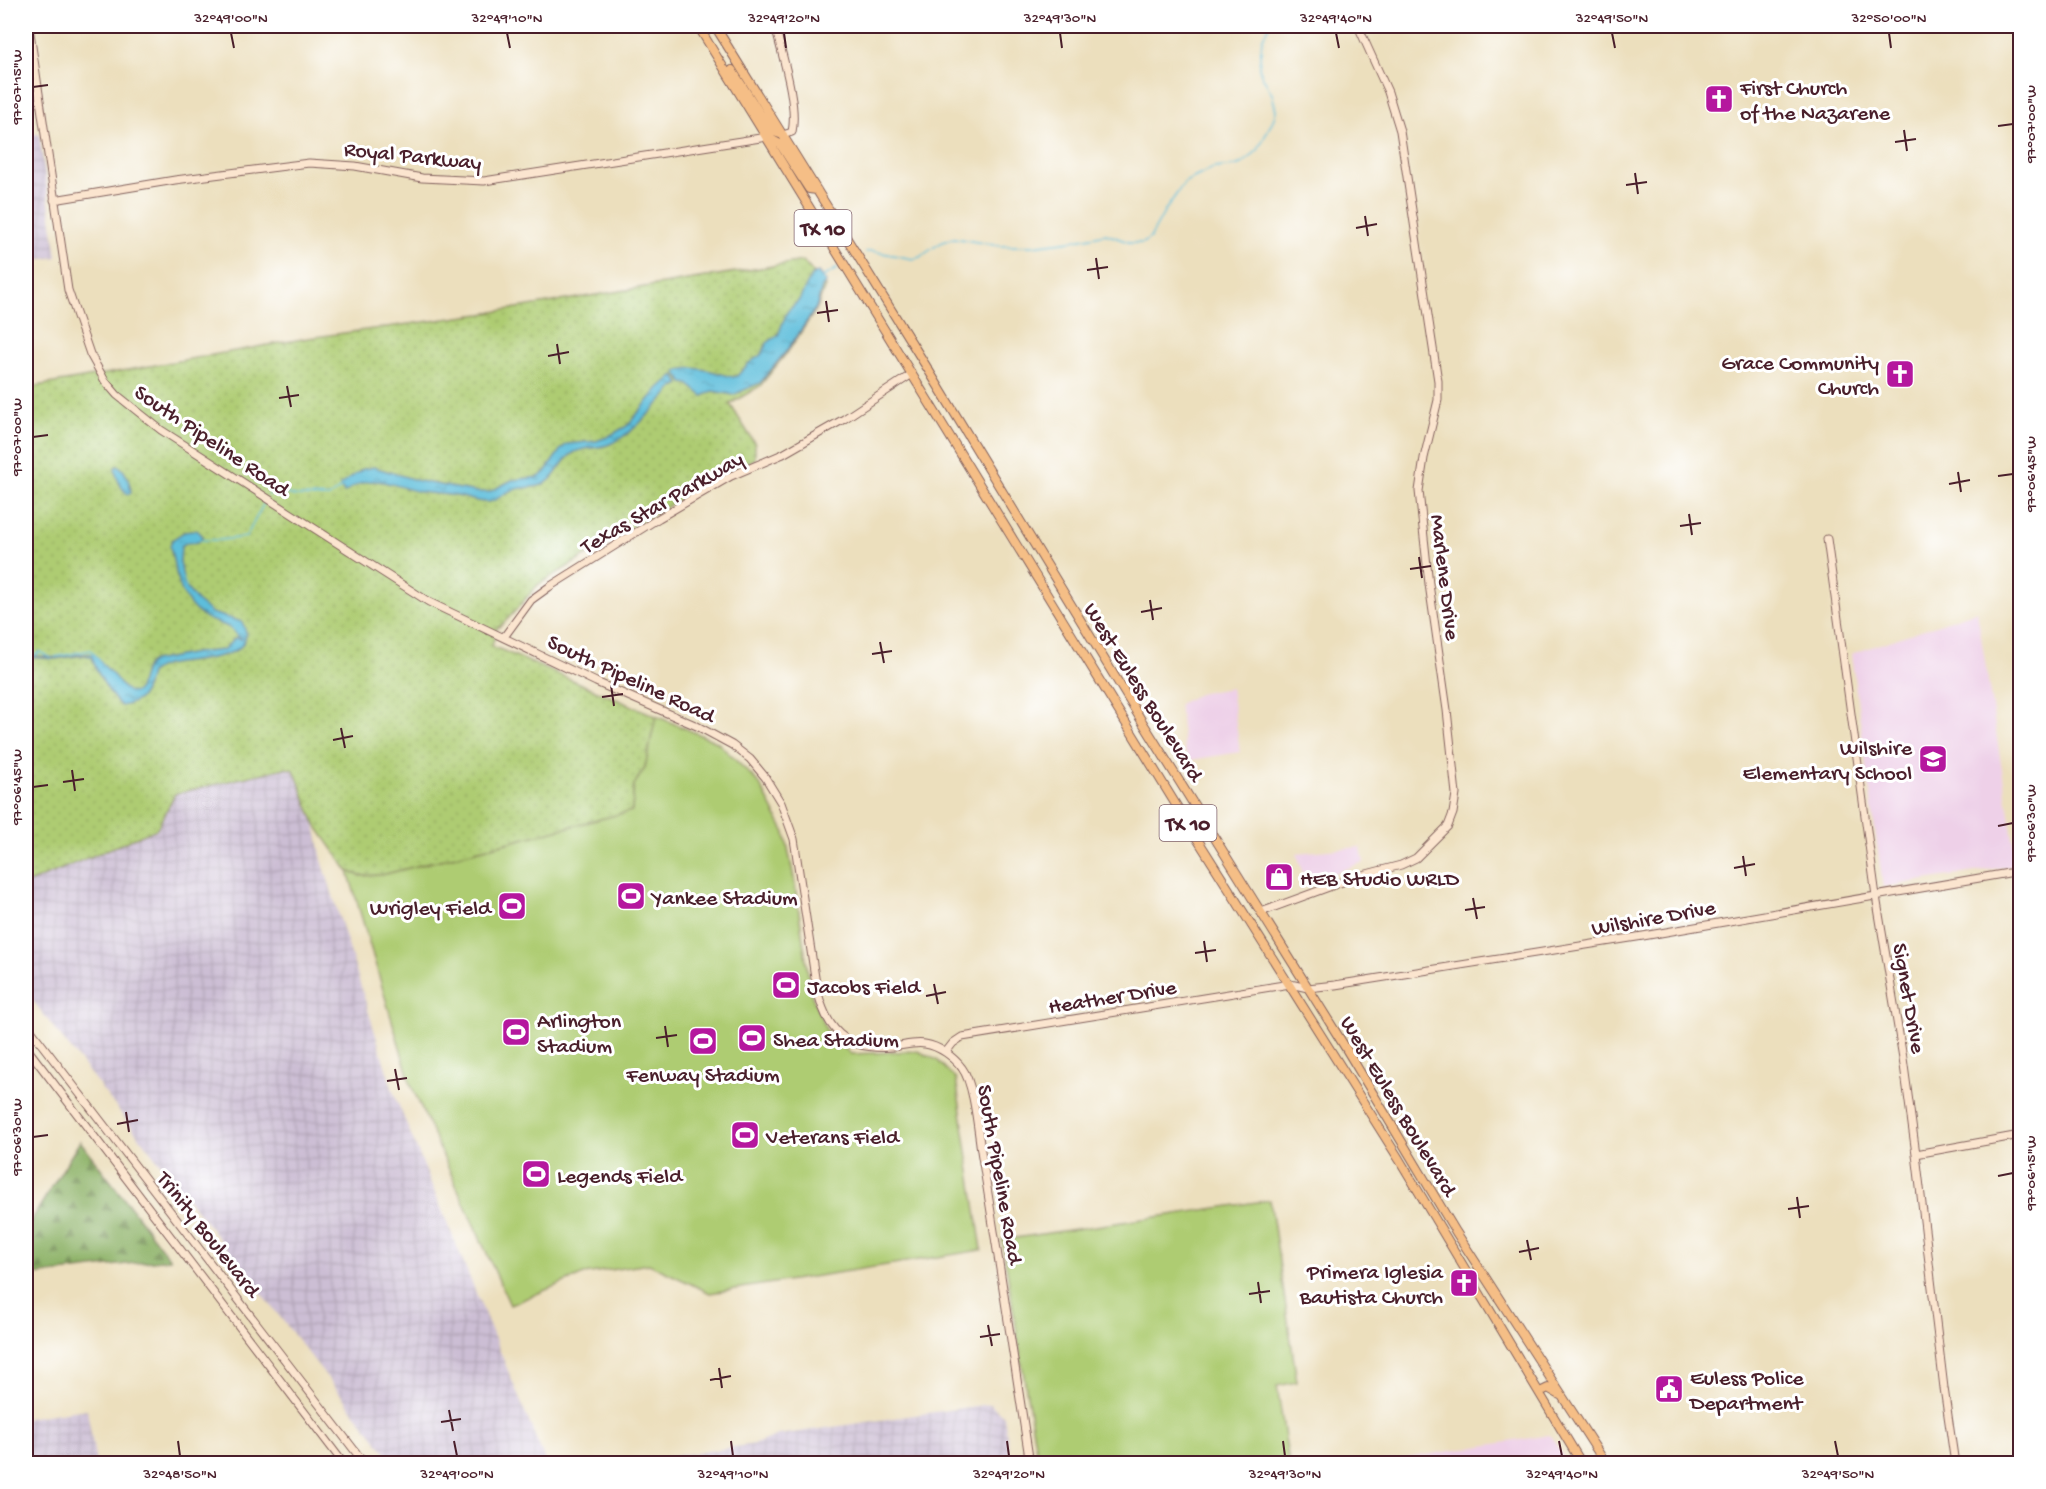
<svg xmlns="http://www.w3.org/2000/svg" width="2046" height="1489" viewBox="0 0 2046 1489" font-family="'Gochi Hand',sans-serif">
	<defs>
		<pattern id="industrial-grid" width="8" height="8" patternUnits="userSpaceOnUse" patternTransform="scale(1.5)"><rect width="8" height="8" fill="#ccbed4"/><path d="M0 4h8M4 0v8" fill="none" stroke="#b1a3b6"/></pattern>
		<pattern id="grass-dots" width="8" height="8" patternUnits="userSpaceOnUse" patternTransform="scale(1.5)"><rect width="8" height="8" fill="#aecc72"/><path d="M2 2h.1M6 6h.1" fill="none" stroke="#97af63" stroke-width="1.8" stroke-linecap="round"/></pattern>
		<pattern id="forest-firs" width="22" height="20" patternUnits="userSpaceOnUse" patternTransform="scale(1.5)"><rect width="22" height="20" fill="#8ab064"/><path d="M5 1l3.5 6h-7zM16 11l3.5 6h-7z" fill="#738f53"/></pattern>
		<pattern id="water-ripples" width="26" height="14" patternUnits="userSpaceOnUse" patternTransform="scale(1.5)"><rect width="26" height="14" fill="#5dbedb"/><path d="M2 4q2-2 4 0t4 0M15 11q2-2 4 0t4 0" fill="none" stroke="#4f9ab2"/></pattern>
	</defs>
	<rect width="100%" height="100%" fill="#fff"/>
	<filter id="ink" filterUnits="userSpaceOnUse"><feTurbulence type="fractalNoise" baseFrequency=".0167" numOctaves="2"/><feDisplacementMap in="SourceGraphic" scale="12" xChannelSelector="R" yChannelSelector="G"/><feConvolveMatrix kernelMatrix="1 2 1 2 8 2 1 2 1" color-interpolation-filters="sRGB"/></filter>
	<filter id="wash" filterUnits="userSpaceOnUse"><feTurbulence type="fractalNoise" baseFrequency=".008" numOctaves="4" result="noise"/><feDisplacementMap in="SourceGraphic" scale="24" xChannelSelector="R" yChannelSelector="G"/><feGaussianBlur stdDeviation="1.35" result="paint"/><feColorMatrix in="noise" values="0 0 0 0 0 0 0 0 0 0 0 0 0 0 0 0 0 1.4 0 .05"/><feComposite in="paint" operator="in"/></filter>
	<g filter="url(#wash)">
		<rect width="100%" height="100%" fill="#ecdfbd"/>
		<!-- built -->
		<path fill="#eed0e8" d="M1977 611 2017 865 1883 887 1851 654Z
			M1231 688 1240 752 1190 760 1185 751 1179 704 1201 693Z
			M1361 847 1364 862 1310 882 1302 872 1297 853Z
			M1550 1435 1567 1463H1376Z"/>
		<!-- industrial -->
		<path fill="url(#industrial-grid)" d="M39 134 57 257 26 261V135Z
			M285 768 294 769 315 824 322 860 393 1091 546 1463H394L26 992V884L157 829 175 794Z
			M990 1404 1004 1416 1011 1463H628L755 1444 778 1435Z
			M87 1409 96 1463H26V1418Z"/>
		<!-- grass -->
		<path fill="url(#grass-dots)" stroke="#7c764e" stroke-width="1.5" d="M803 261 825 286 817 308 789 350 760 386 730 404 755 444V459L723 473 539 584C530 593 506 624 497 628L492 646 656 716 645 768 634 785 632 811 382 875 360 876 348 871 315 824 294 770 285 768 175 794 157 829 26 884V388L308 338 481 314Z"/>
		<!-- forest -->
		<path fill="url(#forest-firs)" stroke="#6a6848" stroke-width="1.5" d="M80 1141 170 1259 26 1276V1229Z"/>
		<!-- green -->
		<path fill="#aecc72" stroke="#7c764e" stroke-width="1.5" d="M656 716 717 742 759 783 785 833 794 879 811 994 827 1032 851 1054 918 1051 937 1060 956 1079 982 1250 710 1293 649 1264 584 1274 510 1305 411 1085 348 871 360 876 382 875 632 811 634 785 645 768Z
			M1270 1200 1297 1382 1277 1386 1289 1463H1038L1002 1240Z"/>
		<!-- water -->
		<path fill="url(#water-ripples)" stroke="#546e83" stroke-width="1.5" d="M818 272 826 282 822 287 816 308 788 349 760 383 733 395 713 391 703 396 688 384 683 383 676 372C693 363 716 373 733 377L737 376 749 363 762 354 767 343 778 335 787 312 799 300 811 276Z
			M674 375 680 384 674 387C656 406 635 433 610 444 598 449 585 447 575 452 563 458 559 471 551 479 539 491 526 485 513 490 504 492 498 501 489 502 478 503 468 498 457 496 446 494 433 494 421 492 390 486 373 470 344 493L340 485 363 469 374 467 419 481 477 492H489L512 480 539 477 545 472 561 449 567 444 596 441 607 437 627 426 659 388Z
			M118 466C125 468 131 485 131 493L128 494C121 490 115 475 115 467Z
			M197 530 203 536 198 542 186 543 181 546 180 561 184 585 197 601 212 613 242 622C264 663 184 659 163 666 158 667 154 671 150 673 146 693 143 702 121 706 111 697 95 670 92 657L85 655 55 659 26 657V655L59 658 81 654H94C100 661 105 667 111 673 119 680 121 690 133 693L139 689C142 678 143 667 153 661L195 653 223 650 235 638 243 639 237 637C231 623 214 624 202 616 178 599 176 572 170 546L172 540 184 532Z"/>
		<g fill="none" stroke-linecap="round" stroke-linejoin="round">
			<!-- stream -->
			<path stroke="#5dbedb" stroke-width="1.5" d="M866 252 872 251 913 259 920 257 942 242 954 238 1000 246H1032L1071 241 1106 234 1131 243H1143L1150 238 1166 209 1185 182 1214 168 1235 166 1243 163 1258 150 1274 118 1276 110 1272 94 1261 74 1259 67 1262 40 1269 26
				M823 277 838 268
				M269 495 273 490 295 496 329 497 342 487
				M198 540H220L246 537 265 501
				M183 578 186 588
				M35 655 40 652 51 658
				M55 657 91 650 100 662
				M26 660 30 657"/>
		</g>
	</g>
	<g filter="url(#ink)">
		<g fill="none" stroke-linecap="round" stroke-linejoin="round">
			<!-- secondary casing -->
			<g stroke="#83625e" stroke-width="9">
				<path id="secondary" d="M29 26 68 290 90 354 105 381 117 395 161 430 429 602 596 682 697 726 732 745 750 759 765 777 781 803 794 839 816 984C825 1029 844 1051 893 1047 903 1046 915 1042 925 1044 939 1046 954 1057 962 1068 975 1085 978 1135 982 1157 999 1259 1014 1361 1030 1464
					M775 26C782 55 798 104 792 132L783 135
					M54 200 175 180 309 163 355 166 422 178 484 181 767 137
					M1827 539 1876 896 1903 1058 1916 1154 1944 1388 1955 1464
					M504 637 531 600 549 587 659 518 731 476 783 454 844 419 912 374
					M1261 912 1359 876 1401 865 1416 858 1448 826 1453 813 1456 794 1447 710 1429 584 1419 491 1424 458 1438 400V381L1400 131 1388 92 1358 26
					M26 1024 365 1464
					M26 1047 344 1464
					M946 1052 953 1043 962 1037 1290 984 1308 988 1335 985 1643 936 2020 871
					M1916 1154 2020 1135"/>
			</g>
			<!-- primary casing -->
			<g stroke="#83625e" stroke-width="10">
				<path id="primary" d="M698 26 1189 826 1399 1159 1582 1464
					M715 26 926 366 1143 723 1345 1047 1456 1232 1606 1464
					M732 70 771 131 783 135
					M767 137 780 144 809 189 817 190
					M1540 1392 1548 1388 1560 1395"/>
			</g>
			<!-- secondary -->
			<use href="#secondary" stroke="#fbe5cf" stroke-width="7"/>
			<!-- primary -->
			<use href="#primary" stroke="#f5be86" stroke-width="8"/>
		</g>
	</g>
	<!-- ticks -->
	<path fill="none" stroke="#4a1f2b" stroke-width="2" d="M231 33 234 48M507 33 510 48M784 33 786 48M1060 33 1062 48M1336 33 1339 48M1612 33 1615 48M1889 33 1891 48M33 87 48 85M1998 126 2013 124M1904 130 1907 151M1895 142 1916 139M1635 173 1638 194M1626 185 1647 182M1365 216 1368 236M1356 228 1377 224M1096 258 1099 279M1087 270 1108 267M826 301 829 322M817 313 838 310M557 344 560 364M548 356 569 352M287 386 291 407M279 398 299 395M33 437 48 435M1958 472 1961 492M1998 476 2013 474M1949 484 1970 480M1689 514 1692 535M1680 526 1701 523M1419 557 1422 578M1410 569 1431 566M1150 600 1153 620M1141 612 1162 608M880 642 884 663M872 654 892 651M611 685 614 706M602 697 623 694M341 728 345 748M333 740 353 736M72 770 75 791M63 782 84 779M33 787 48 785M1998 826 2013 823M1743 856 1746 876M1734 868 1755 864M1473 898 1477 919M1465 910 1485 907M1204 941 1207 962M1195 953 1216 950M934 984 938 1004M926 996 946 992M665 1026 668 1047M656 1038 677 1035M395 1069 399 1090M387 1081 407 1078M126 1112 129 1132M117 1124 138 1120M33 1137 48 1135M1998 1176 2013 1173M1797 1197 1800 1218M1788 1209 1809 1206M1527 1240 1531 1260M1519 1252 1539 1248M1258 1282 1261 1303M1249 1294 1270 1291M988 1325 992 1346M980 1337 1000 1334M719 1368 722 1388M710 1380 731 1376M449 1410 453 1431M441 1422 461 1419M178 1441 180 1456M454 1441 457 1456M731 1441 733 1456M1007 1441 1009 1456M1283 1441 1285 1456M1559 1441 1562 1456M1835 1441 1838 1456"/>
	<!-- icons -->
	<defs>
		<g id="church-square" transform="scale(1.5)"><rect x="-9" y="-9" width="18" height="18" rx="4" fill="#b5179e" stroke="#fff"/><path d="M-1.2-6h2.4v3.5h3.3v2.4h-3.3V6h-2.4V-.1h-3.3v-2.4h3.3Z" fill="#fff"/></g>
		<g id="school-square" transform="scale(1.5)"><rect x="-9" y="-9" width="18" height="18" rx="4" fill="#b5179e" stroke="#fff"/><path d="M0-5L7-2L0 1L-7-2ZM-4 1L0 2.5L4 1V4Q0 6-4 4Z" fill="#fff"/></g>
		<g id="shop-square" transform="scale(1.5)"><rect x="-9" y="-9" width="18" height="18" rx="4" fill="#b5179e" stroke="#fff"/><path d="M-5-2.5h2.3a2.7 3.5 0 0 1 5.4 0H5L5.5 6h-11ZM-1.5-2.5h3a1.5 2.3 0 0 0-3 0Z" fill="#fff"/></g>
		<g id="stadium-square" transform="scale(1.5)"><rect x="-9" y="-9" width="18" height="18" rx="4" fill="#b5179e" stroke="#fff"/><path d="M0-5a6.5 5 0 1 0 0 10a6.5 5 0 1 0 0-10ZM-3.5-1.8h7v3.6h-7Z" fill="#fff"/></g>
		<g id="civic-square" transform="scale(1.5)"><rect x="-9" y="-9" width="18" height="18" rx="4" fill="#b5179e" stroke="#fff"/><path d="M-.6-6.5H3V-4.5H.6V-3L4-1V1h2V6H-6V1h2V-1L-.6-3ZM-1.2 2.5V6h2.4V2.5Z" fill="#fff"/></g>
	</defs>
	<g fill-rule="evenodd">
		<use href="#church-square" x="1719" y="99"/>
		<use href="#church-square" x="1900" y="374"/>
		<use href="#school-square" x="1933" y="759"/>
		<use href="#shop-square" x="1279" y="877"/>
		<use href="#stadium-square" x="631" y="896"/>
		<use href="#stadium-square" x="512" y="906"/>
		<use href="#stadium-square" x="786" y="985"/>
		<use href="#stadium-square" x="516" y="1032"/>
		<use href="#stadium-square" x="752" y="1038"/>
		<use href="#stadium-square" x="703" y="1041"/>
		<use href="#stadium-square" x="745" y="1135"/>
		<use href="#stadium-square" x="536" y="1174"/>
		<use href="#church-square" x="1464" y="1283"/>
		<use href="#civic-square" x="1669" y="1389"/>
	</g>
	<g text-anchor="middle" stroke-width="6" stroke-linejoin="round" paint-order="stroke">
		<!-- shield labels -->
		<g fill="#fff" stroke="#80626b" stroke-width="1.5">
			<rect x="794.5" y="210" width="57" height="36" rx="4.5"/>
			<rect x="1159.5" y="805" width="57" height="36" rx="4.5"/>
		</g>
		<g font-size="21" font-weight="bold" fill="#4a1f2b">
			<text x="823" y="235">TX 10</text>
			<text x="1188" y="830">TX 10</text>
		</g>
		<!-- poi labels -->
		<g font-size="22" fill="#4a1f2b" stroke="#fff" text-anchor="start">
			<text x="1740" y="94">First Church<tspan x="1740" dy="25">of the Nazarene</tspan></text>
			<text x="1879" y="369" text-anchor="end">Grace Community<tspan x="1879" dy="25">Church</tspan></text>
			<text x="1912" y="754" text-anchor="end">Wilshire<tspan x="1912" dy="25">Elementary School</tspan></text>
			<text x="1300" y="885">HEB Studio WRLD</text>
			<text x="652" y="904">Yankee Stadium</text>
			<text x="491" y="914" text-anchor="end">Wrigley Field</text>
			<text x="807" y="993">Jacobs Field</text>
			<text x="537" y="1027">Arlington<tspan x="537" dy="25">Stadium</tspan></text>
			<text x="773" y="1046">Shea Stadium</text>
			<text x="703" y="1081" text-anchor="middle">Fenway Stadium</text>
			<text x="766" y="1143">Veterans Field</text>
			<text x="557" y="1182">Legends Field</text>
			<text x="1443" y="1278" text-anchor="end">Primera Iglesia<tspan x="1443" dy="25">Bautista Church</tspan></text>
			<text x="1690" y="1384">Euless Police<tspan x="1690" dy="25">Department</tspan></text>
		</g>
		<!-- street labels -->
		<g font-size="22" fill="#4a1f2b" stroke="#fff">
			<text transform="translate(413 154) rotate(6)" y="8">Royal Parkway</text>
			<text transform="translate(213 439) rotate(34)" y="8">South Pipeline Road</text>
			<text transform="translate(661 501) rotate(-30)" y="8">Texas Star Parkway</text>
			<text transform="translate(1447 577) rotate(83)" y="8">Marlene Drive</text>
			<text transform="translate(632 677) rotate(25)" y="8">South Pipeline Road</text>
			<text transform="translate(1145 691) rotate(58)" y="8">West Euless Boulevard</text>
			<text transform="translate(1653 916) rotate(-10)" y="8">Wilshire Drive</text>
			<text transform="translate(1112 995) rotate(-9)" y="8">Heather Drive</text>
			<text transform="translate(1911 998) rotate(80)" y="8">Signet Drive</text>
			<text transform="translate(1400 1105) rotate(59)" y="8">West Euless Boulevard</text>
			<text transform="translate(1002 1174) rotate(80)" y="8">South Pipeline Road</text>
			<text transform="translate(210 1233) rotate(52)" y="8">Trinity Boulevard</text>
		</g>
	</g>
	<!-- margin -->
	<rect width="2046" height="1489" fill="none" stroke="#fff" stroke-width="66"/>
	<rect x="33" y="33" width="1980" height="1423" fill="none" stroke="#4a1f2b" stroke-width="2"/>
	<g font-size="15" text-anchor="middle" fill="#4a1f2b">
		<text x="231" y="22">32°49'00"N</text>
		<text x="507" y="22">32°49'10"N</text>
		<text x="784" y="22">32°49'20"N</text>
		<text x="1060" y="22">32°49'30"N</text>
		<text x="1336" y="22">32°49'40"N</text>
		<text x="1612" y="22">32°49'50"N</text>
		<text x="1889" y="22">32°50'00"N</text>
		<text transform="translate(16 87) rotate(-90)" y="5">97°07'15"W</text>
		<text transform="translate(2030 124) rotate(-90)" y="5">97°07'00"W</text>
		<text transform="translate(16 437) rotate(-90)" y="5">97°07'00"W</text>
		<text transform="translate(2030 474) rotate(-90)" y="5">97°06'45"W</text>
		<text transform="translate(16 787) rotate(-90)" y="5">97°06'45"W</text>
		<text transform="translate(2030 823) rotate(-90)" y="5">97°06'30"W</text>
		<text transform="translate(16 1137) rotate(-90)" y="5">97°06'30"W</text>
		<text transform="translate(2030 1173) rotate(-90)" y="5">97°06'15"W</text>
		<text x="180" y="1478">32°48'50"N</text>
		<text x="457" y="1478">32°49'00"N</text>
		<text x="733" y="1478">32°49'10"N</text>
		<text x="1009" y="1478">32°49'20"N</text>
		<text x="1285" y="1478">32°49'30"N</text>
		<text x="1562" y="1478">32°49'40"N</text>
		<text x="1838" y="1478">32°49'50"N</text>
	</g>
</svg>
